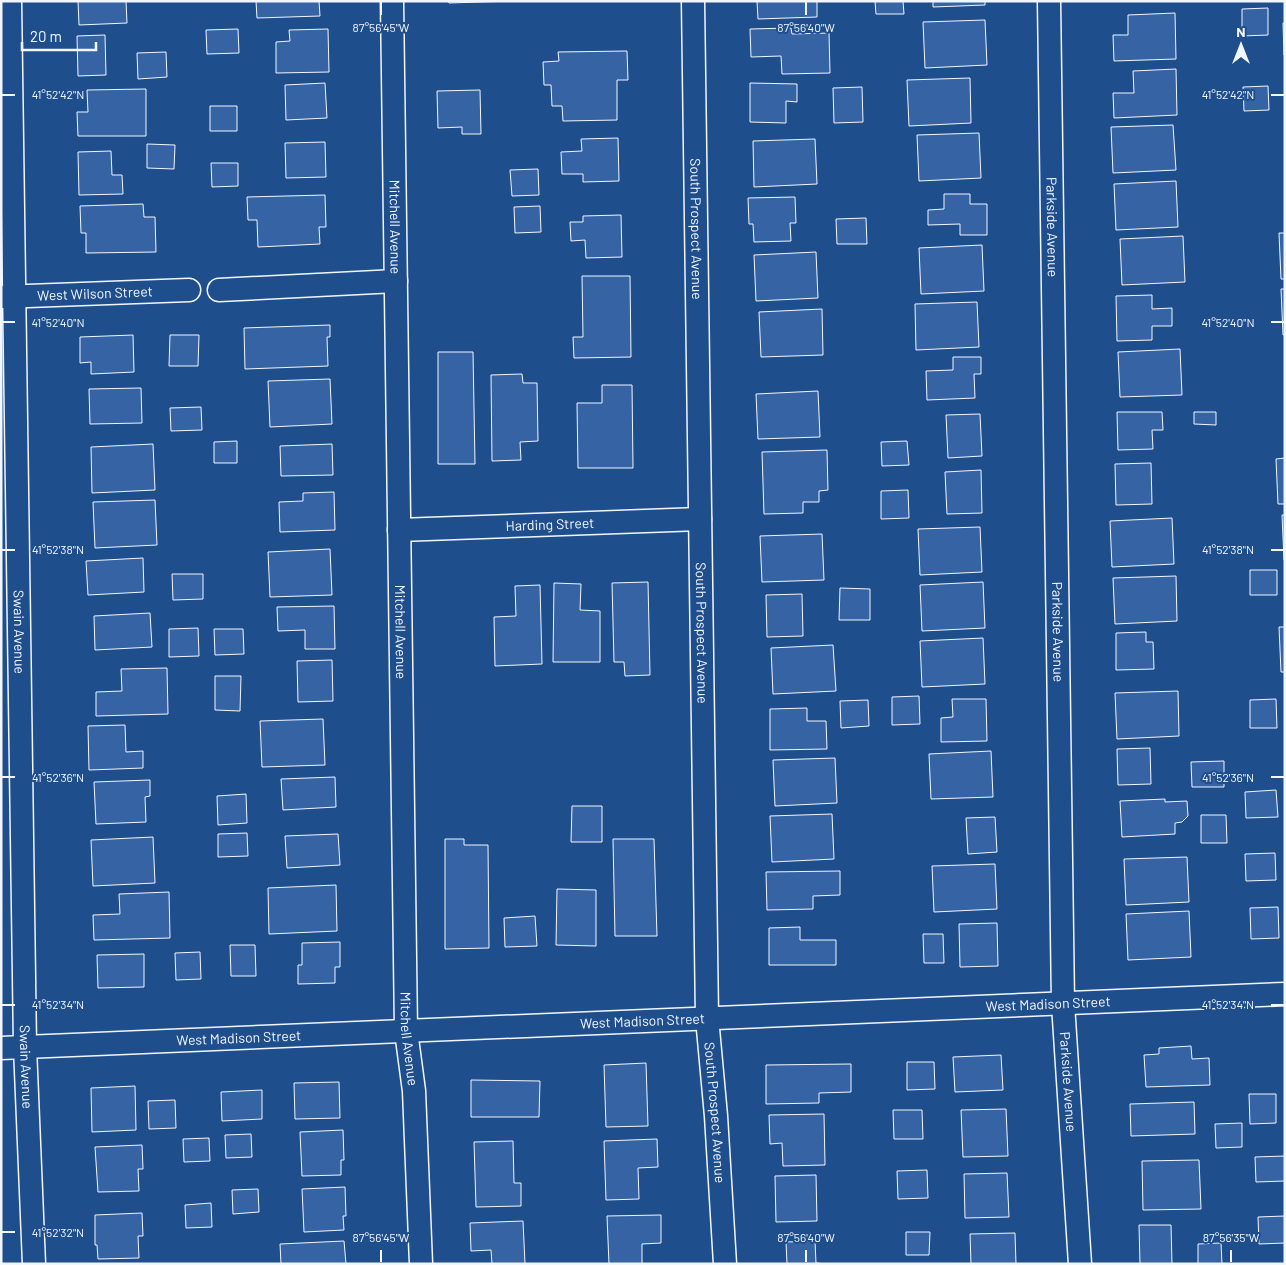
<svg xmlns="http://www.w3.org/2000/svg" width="1286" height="1265" viewBox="0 0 1286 1265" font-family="Barlow,sans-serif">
	<rect width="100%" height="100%" fill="#1f4e8c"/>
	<!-- building -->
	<path fill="#3563a3" stroke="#f2f6ff" d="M78 1H126L127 23 79 25Z
		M256 1H319L320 16 257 18Z
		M448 1H512L449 3Z
		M757 1H817V17L758 19Z
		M875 1H903L904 14H876Z
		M933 1H985V5L933 7Z
		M1268 8V35L1242 36V9Z
		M1175 13 1176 59 1114 61 1113 35H1128V15Z
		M985 20 987 65 925 68 923 22Z
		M1283 23H1285V55H1284Z
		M791 28 792 34 829 33 830 73 782 74 781 56 751 57 750 29Z
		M238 29 239 53 207 54 206 30Z
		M328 29 329 72 276 73V42L290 41 289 30Z
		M105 35 106 75 78 76 77 36Z
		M627 51 628 80H617V120L563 121 562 106H552L551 85H544L543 62 559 61 558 52Z
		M166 52 167 77 138 79 137 53Z
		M1176 69 1177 115 1114 118 1113 93H1134L1133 71Z
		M970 78 971 123 909 126 907 80Z
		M325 83 327 118 286 120 285 85Z
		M750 83 797 84V102L786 101V123L750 122Z
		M1268 86 1269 110 1244 111 1243 87Z
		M862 87 863 122 834 123 833 88Z
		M146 89V136H78L77 112H88L87 90Z
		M480 90 481 134H462V127L438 128 437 91Z
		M210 106H237V131H210Z
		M1173 125 1176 170 1113 173 1111 127Z
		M979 133 981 178 919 181 917 135Z
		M618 138 619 181 583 182V174H562L561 152 582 151 581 139Z
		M815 139 817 184 754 187 753 141Z
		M325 142 326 177 286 178 285 143Z
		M147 144 175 145 174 169 147 168Z
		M111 151 112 175H122L123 194 79 195 78 152Z
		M211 163H238V186L212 187Z
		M538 169 539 195 512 196 510 170Z
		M1176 181 1178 227 1116 230 1114 184Z
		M944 194H970V204H987V235H960V224L928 225V210L944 209Z
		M325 195 326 227H319L320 244 258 247 257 220H248L247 197Z
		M795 197 796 223H790L791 241 754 242 753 224H749L748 198Z
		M143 204 144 217H155L156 252 86 253V233H81L80 206Z
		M540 206 541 232 515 233 514 207Z
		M621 215 622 257 586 258 585 240 571 241 570 222H583V216Z
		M866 218 867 244H837L836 219Z
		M1279 233H1285V279H1281Z
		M1183 236 1185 282 1122 285 1120 239Z
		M982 245 984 291 921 294 919 248Z
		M816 252 818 298 756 301 754 255Z
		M582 276H630L631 357 574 358 573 337H583Z
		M1281 289H1285V334L1283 335Z
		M1152 295V309L1172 308V326H1152V340L1117 341 1116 296Z
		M977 302 979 347 916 350 915 304Z
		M822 309 823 355 761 357 759 312Z
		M330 325V337H327L328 366 245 369 244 328Z
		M133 335 134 372 91 374V362L80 363V337Z
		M170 335H199L198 366H169Z
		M1180 349 1182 395 1120 397 1118 352Z
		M438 352H473L475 464H438Z
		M953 357H981V374H974L975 398 927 400 926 371 953 370Z
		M522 374 523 383H537L538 441 520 442 521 460 492 461 491 375Z
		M330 379 332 424 270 427 268 381Z
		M602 385H632L633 468H578L577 403H602Z
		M141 388 142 423 90 424 89 389Z
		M818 391 820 437 758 439 756 394Z
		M201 407 202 430 171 431 170 408Z
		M1117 412H1162L1163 430H1152L1153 449 1118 450Z
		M1194 412H1216V425L1194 424Z
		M980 414 982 456 948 458 946 415Z
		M237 441V463H214V442Z
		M907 441 909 465 882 466 881 442Z
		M153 444 155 490 92 493 91 447Z
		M332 444 333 475 281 476 280 446Z
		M827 450 828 490 819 491V502H803V513L764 514 762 452Z
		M1285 458V504H1278L1276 459Z
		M1151 463 1152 504 1116 505 1115 464Z
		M981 470 982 513 947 514 945 472Z
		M908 490 909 518 881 519V491Z
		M334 492 335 530 280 532 279 502 303 501V493Z
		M155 500 157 545 95 548 93 502Z
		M1282 515H1285V560H1284Z
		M1172 518 1174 564 1112 567 1110 521Z
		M980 527 982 572 920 575 918 529Z
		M822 534 824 580 762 582 760 536Z
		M330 549 332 595 270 597 268 552Z
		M143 558 144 592 88 595 86 561Z
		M1250 570H1277V595H1250Z
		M172 574H203V599L173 600Z
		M1176 576 1177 621 1115 624 1113 578Z
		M648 582 650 675 625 676 624 662H614L612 583Z
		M983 582 985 628 922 631 920 585Z
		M554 583 581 584 580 610 600 611V662H553Z
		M540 585 542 664 495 666 494 617 516 616 515 586Z
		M840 588 870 589V620H839Z
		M802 594 803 636 767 637 766 595Z
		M334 606 335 649H305V630L278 631 277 607Z
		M150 613 152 647 95 650 94 616Z
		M1279 627H1285V672H1281Z
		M198 628 199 656 169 657V629Z
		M214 629H243L244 654 215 655Z
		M1146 632V642H1153L1154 669 1116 670V633Z
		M983 638 985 684 922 687 920 641Z
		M833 645 836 691 773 694 771 648Z
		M332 660 333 701 298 702 297 661Z
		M167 668 168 714 96 716V692L122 691 121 669Z
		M215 676H241L240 711 215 710Z
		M1178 691 1179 736 1117 739 1115 693Z
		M919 696 920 724 892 725V697Z
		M952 699H986L987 741 941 742V718L953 717Z
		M1276 699 1277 728H1250V700Z
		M868 700 869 726 841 728 840 701Z
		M807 708V721H826L827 749 770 750V709Z
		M323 719 325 765 262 767 260 721Z
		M125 725 126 752 143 751V768L89 770 88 726Z
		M1150 748 1151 784 1118 785 1117 749Z
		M991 751 993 797 931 799 929 754Z
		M835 758 837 803 775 806 773 760Z
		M1224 761V787H1192L1191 762Z
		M335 777 336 807 283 810 281 779Z
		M150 780V796L145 797 146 822 96 824 94 782Z
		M1276 790 1278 817 1246 818 1245 792Z
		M246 794 247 823 218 825 217 796Z
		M1165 799V802L1187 801 1188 816 1182 822 1175 823V834L1122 837 1120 801Z
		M572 806H602V842H571Z
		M832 814 834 859 772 862 770 816Z
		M1201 815H1226L1227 843H1201Z
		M995 817 997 852 968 854 966 818Z
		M247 833 248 856 218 857V834Z
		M338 834 340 865 287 868 285 836Z
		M153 837 155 883 93 886 91 840Z
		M445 839H464V845H488L489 948 445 949Z
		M613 839H654L657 936H615Z
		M1275 853 1276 880 1246 881 1245 854Z
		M1187 857 1189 902 1126 905 1124 859Z
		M995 864 997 909 934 912 932 866Z
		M840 871V895L813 896V909L767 910 766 872Z
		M336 885 337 931 269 934 268 888Z
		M557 889 596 890V946L556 945Z
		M169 892 170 938 94 940 93 915 120 914 119 894Z
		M1278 907 1279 938 1251 939 1250 908Z
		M1189 911 1191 957 1128 960 1126 914Z
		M535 916 537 946 505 947 504 918Z
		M997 923 998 966 960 967 959 924Z
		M800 927V940H836V965H769V928Z
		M923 934H943L944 963H924Z
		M340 942V967H335V983L298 984V965H302V943Z
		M230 945H255L256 976H231Z
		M200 952 201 979 176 980 175 953Z
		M144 954V987L98 988 97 955Z
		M1191 1046 1192 1059 1209 1058 1210 1085 1146 1087 1144 1055 1159 1054V1048Z
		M1001 1055 1003 1090 955 1092 953 1057Z
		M907 1062H934L935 1089 907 1090Z
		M646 1063 648 1126 606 1127 604 1065Z
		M851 1064V1092L819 1093V1103L766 1104V1065Z
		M471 1080 540 1081 539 1117H471Z
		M339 1082 340 1118 295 1119 294 1083Z
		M135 1086 136 1130 92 1132 91 1088Z
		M262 1090V1119L222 1121 221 1092Z
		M1249 1094H1276V1123L1250 1124Z
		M175 1100 176 1128 149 1129 148 1101Z
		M1194 1102 1195 1134 1131 1136 1130 1104Z
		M1006 1109 1008 1156 963 1157 961 1110Z
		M893 1110H922L923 1139H894Z
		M824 1114 825 1165 783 1166 782 1143 770 1144 769 1115Z
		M1242 1123V1147L1216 1148 1215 1124Z
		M343 1130 344 1160H341V1175L302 1176 300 1132Z
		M251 1134 252 1157 226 1158 225 1135Z
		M209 1138 210 1161 184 1162 183 1139Z
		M657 1139 658 1167 638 1168 639 1199 606 1200 604 1141Z
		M513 1141 514 1183H521V1206L476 1207 474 1142Z
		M142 1145 143 1169H138L139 1191 98 1192 95 1147Z
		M1285 1156V1181L1256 1182 1255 1157Z
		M1199 1160 1201 1209 1143 1210 1142 1161Z
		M927 1170 928 1198 898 1199 897 1171Z
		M1007 1173 1009 1217 965 1218 964 1174Z
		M816 1175 817 1221 776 1222 775 1176Z
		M345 1187 346 1216H343L344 1230 304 1232 302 1189Z
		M258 1189 259 1212 233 1214 232 1190Z
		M211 1203 212 1227 186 1228 185 1205Z
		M142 1213 143 1236H138L139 1258 98 1259 97 1245H95V1215Z
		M661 1215V1243L642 1244V1264H609L607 1216Z
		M1285 1216V1243L1259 1244 1258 1217Z
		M523 1221 525 1264H492L491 1250 471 1251 470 1223Z
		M1139 1225H1171L1172 1264H1140Z
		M906 1232H930L929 1255H906Z
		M1015 1233 1016 1264H971L970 1234Z
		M344 1241 346 1264H281L280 1244Z
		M815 1241 816 1263 828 1264H787L786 1242Z
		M1221 1243 1222 1264H1198V1244Z"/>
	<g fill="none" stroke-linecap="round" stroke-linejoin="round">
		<!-- street casing -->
		<g stroke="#f2f6ff" stroke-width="25">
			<g id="street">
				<path id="s1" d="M10 1 25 1047 34 1264"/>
				<path id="s2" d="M392 1 406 1031 414 1091 421 1264"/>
				<path id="s3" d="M693 1 707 1018 716 1116 725 1264"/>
				<path id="s4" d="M1049 1 1063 1004 1080 1264"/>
				<path d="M219 290 396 281"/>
				<path id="s5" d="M1 297 189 290"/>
				<path id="s6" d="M399 530 700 519"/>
				<path id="s7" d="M1 1048 1285 994"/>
			</g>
		</g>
		<!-- street -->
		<use href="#street" stroke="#1f4e8c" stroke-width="22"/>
	</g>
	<!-- ticks -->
	<path fill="none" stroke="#f2f6ff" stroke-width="2" d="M381 2V15M806 2V15M2 95H15M1271 95H1284M2 322H15M1271 322H1284M2 550H15M1271 550H1284M2 777H15M1271 777H1284M2 1005H15M1271 1005H1284M2 1232H15M381 1250V1262M806 1250V1262M1231 1250V1262"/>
	<g text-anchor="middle" stroke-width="4" stroke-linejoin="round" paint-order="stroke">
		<!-- street labels -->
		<g font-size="14" fill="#f2f6ff" stroke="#1f4e8c">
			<text dy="5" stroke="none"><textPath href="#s2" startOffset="226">Mitchell Avenue</textPath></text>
			<text dy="5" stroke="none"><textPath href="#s3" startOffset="228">South Prospect Avenue</textPath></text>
			<text dy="5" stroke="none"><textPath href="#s4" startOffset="226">Parkside Avenue</textPath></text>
			<text dy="5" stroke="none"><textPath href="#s5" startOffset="94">West Wilson Street</textPath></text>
			<text dy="5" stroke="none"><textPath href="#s6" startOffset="151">Harding Street</textPath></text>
			<text dy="5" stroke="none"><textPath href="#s1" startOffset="631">Swain Avenue</textPath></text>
			<text dy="5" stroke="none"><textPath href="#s2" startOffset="631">Mitchell Avenue</textPath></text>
			<text dy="5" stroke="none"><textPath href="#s3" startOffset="632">South Prospect Avenue</textPath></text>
			<text dy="5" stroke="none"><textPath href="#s4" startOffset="631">Parkside Avenue</textPath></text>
			<text dy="5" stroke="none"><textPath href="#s7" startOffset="1048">West Madison Street</textPath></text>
			<text dy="5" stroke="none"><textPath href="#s7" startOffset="642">West Madison Street</textPath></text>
			<text dy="5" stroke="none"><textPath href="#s7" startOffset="238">West Madison Street</textPath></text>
			<text dy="5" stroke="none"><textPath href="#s2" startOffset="1038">Mitchell Avenue</textPath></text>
			<text dy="5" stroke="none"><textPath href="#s1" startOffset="1066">Swain Avenue</textPath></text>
			<text dy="5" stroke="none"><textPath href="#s4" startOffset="1081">Parkside Avenue</textPath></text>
			<text dy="5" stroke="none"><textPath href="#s3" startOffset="1112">South Prospect Avenue</textPath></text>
		</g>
	</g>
	<g font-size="12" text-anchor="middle" fill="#f2f6ff" stroke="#1f4e8c" stroke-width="4" stroke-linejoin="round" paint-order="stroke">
		<text x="381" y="32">87°56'45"W</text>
		<text x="806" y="32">87°56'40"W</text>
		<text x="58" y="99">41°52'42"N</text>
		<text x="1228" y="99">41°52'42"N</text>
		<text x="58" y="327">41°52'40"N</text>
		<text x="1228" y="327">41°52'40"N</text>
		<text x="58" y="554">41°52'38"N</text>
		<text x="1228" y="554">41°52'38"N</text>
		<text x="58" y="782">41°52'36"N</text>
		<text x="1228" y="782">41°52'36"N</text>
		<text x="58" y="1009">41°52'34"N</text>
		<text x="1228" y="1009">41°52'34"N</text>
		<text x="58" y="1237">41°52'32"N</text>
		<text x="381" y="1242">87°56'45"W</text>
		<text x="806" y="1242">87°56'40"W</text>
		<text x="1231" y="1242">87°56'35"W</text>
	</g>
	<!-- border -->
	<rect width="1286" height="1265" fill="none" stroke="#f2f6ff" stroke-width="5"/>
	<!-- north arrow -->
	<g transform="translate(1241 45)" stroke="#1f4e8c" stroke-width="4" paint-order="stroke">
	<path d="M0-4L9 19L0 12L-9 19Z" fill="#f2f6ff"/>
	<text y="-8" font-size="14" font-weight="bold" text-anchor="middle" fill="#f2f6ff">N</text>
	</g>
	<!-- scale -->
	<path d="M22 42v8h74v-8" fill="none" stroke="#f2f6ff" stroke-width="2.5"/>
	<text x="30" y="42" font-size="15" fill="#f2f6ff" stroke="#1f4e8c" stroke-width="4" paint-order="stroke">20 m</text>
</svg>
